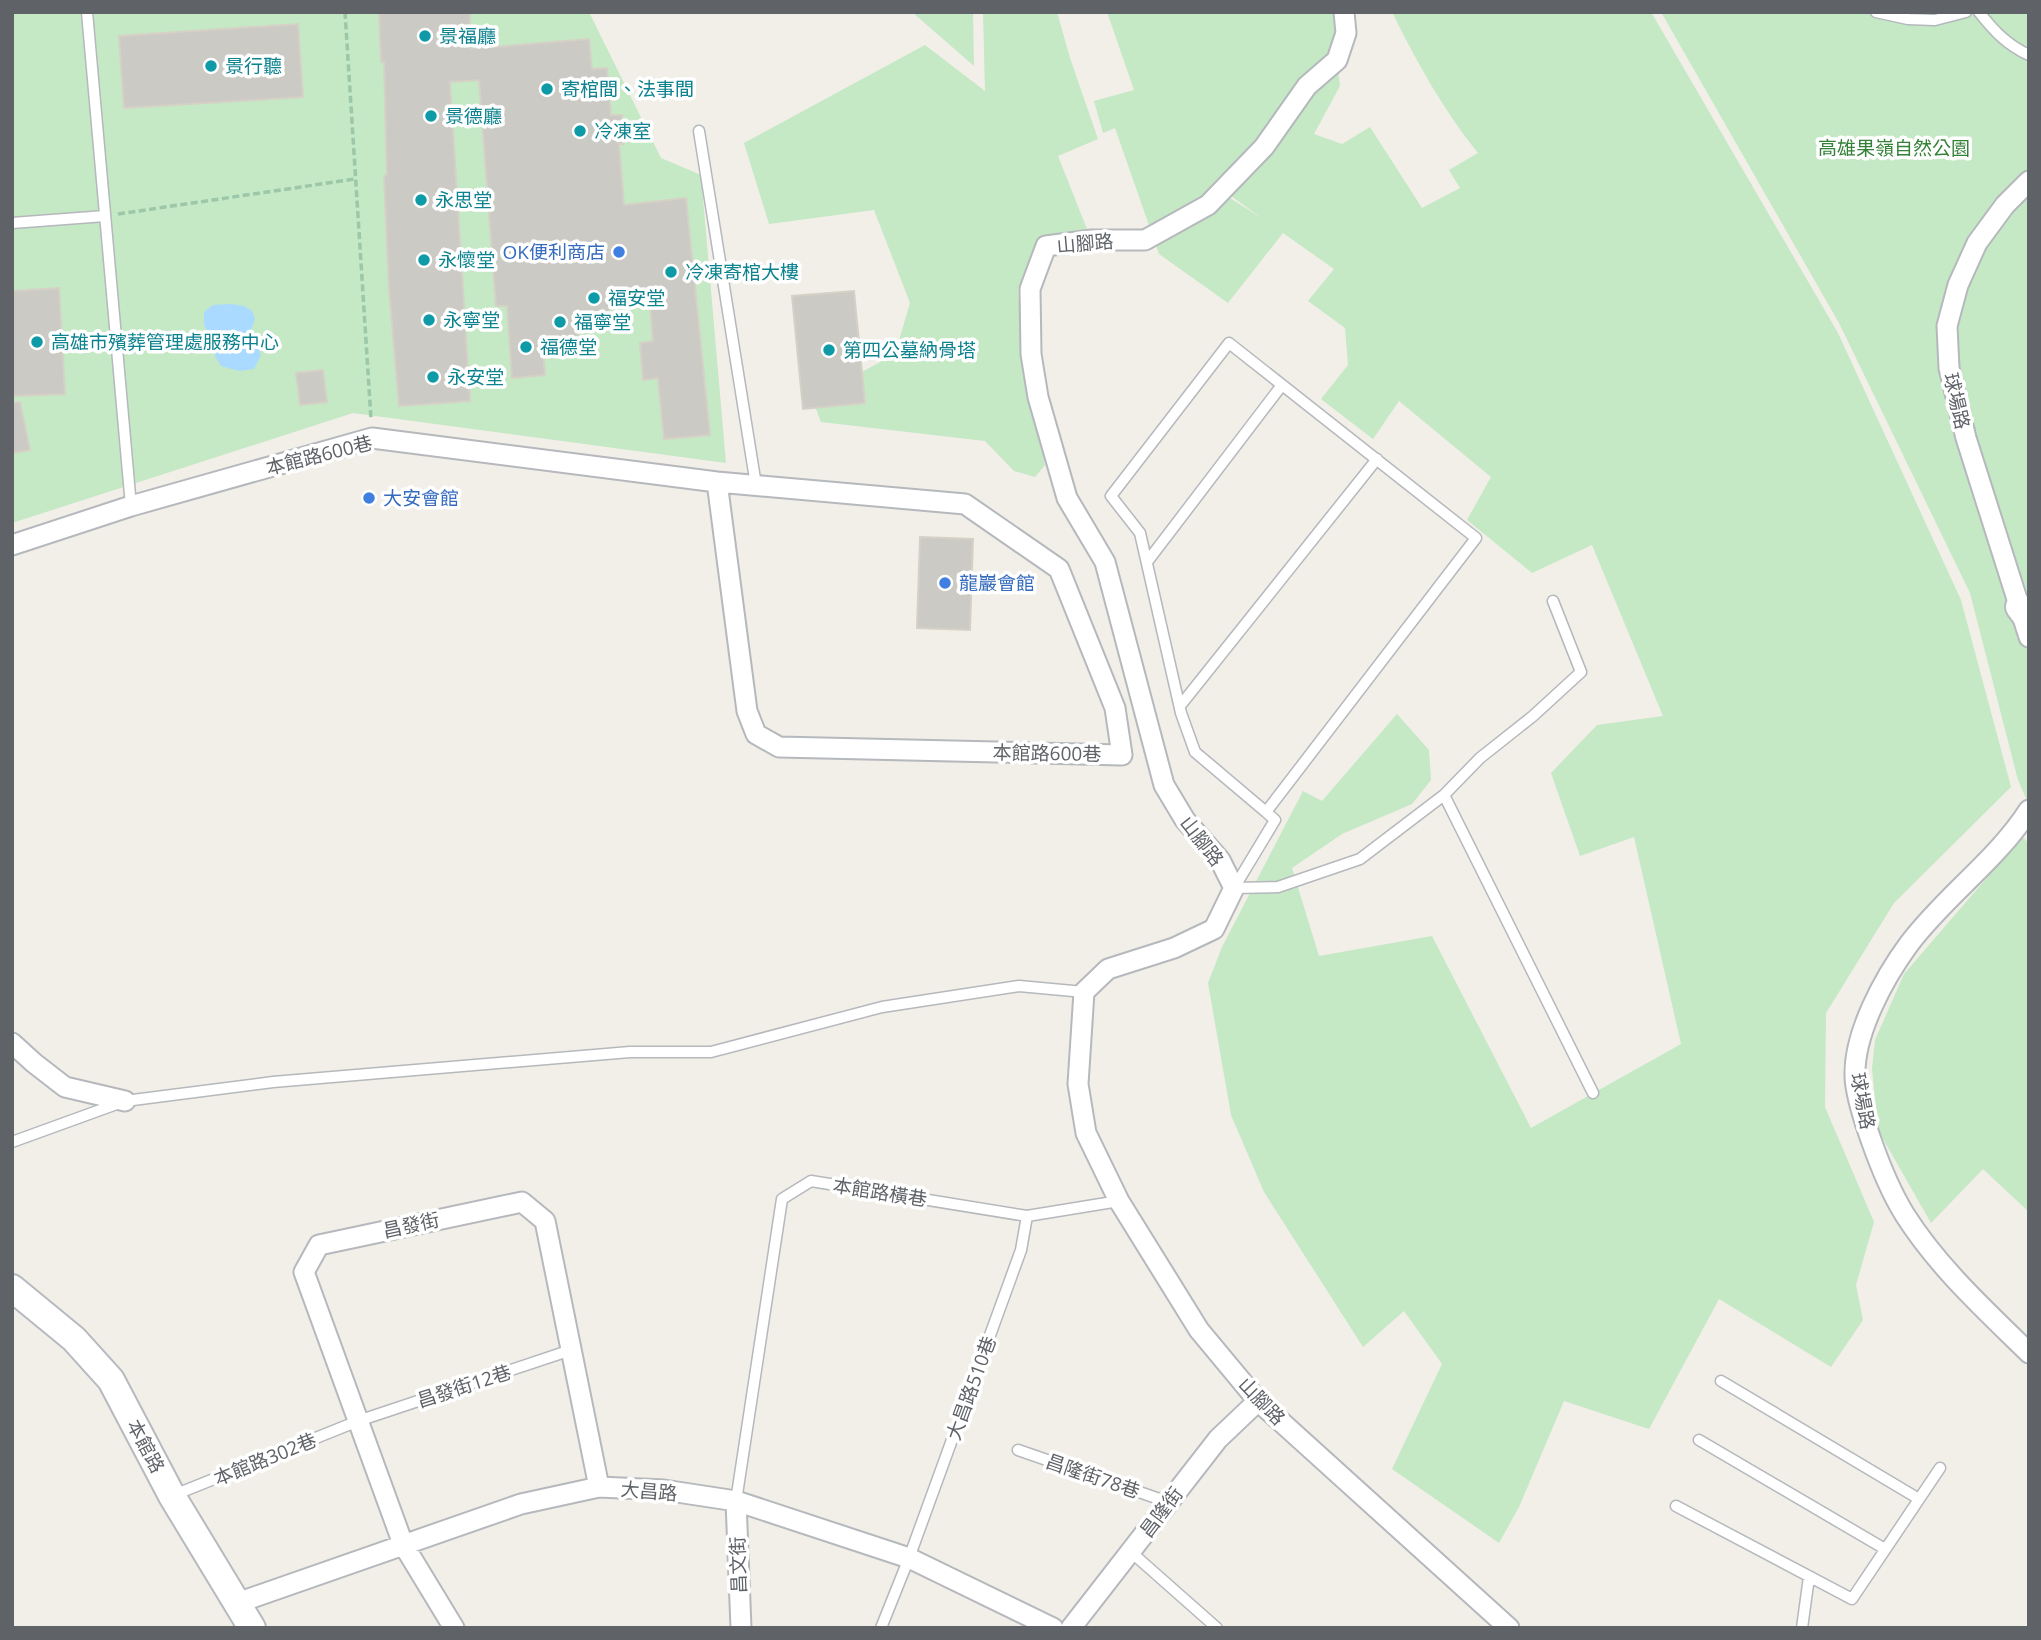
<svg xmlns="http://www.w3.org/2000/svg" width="2041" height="1640" viewBox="0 0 2041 1640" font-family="'Open Sans','Noto Sans TC',sans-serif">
	<rect width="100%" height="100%" fill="#f1efe8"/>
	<!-- green -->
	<path fill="#c5e8c5" d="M12 12H589L661 158 701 175 726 463 353 413 12 523Z
		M912 12H973L974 66Z
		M983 12H1057L1070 58 1098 139 1058 156 1087 229 1037 242 1018 289 1022 351 1045 465 1035 477 1014 471 985 441 821 422 812 399 895 354 910 303 874 210 769 224 744 143 925 45 985 91Z
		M1107 12H1336L1338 50 1219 191 1263 219 1224 191 1337 63 1340 86 1314 134 1342 144 1370 127 1422 208 1460 188 1449 170 1478 153C1444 111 1416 61 1392 12H1651L1838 333 1961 600 2011 787 1894 903 1826 1013 1825 1107 1874 1222 1856 1285 1863 1320 1831 1367 1719 1299 1649 1429 1564 1401 1519 1507 1499 1543 1392 1469 1442 1364 1404 1311 1363 1347 1264 1192 1231 1115 1208 983 1222 947 1303 791 1322 801 1397 714 1429 750 1431 780 1412 804 1342 834 1292 868 1319 956 1432 936 1531 1128 1681 1044 1634 837 1580 856 1551 773 1597 725 1663 716 1592 545 1532 573 1467 520 1491 477 1399 401 1373 439 1321 399 1348 365 1345 328 1308 301 1334 269 1283 233 1228 303 1159 254 1115 128 1103 133 1094 101 1134 90Z
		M1661 12H2029V805L2018 780 1970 593 1839 323Z
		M2022 837 2029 843V1212L1983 1169 1931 1223 1878 1130 1872 1069 1875 1040 1904 974Z"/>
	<!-- water -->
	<path fill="#aadaff" d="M231 304 244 306 252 311 255 319 251 331 261 355 254 369 239 371 221 366 215 356 213 341 204 325V312L213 305Z"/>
	<!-- building -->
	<path fill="#cccac5" stroke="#d6d1c6" stroke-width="2" d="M379 12H470V49L589 39 592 69 607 68 611 115H622L624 144H619L624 205 686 198 710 435 664 439 658 378 643 380 640 343 653 341 649 291 609 294 610 328 577 327 579 349 543 353 545 375 512 378 507 306H496L479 80 450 82 470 401 399 406 389 288 384 176 387 175 384 62H381Z
		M298 24 303 97 124 108 119 36Z
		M59 288 65 394 12 396V291Z
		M854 291 865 403 803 409 792 296Z
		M323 370 327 402 300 405 296 373Z
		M20 402 30 450 12 453V403Z
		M920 537 973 539 970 630 917 628Z"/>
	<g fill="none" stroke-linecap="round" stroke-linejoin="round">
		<!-- lane casing -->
		<g stroke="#b5b8bc" stroke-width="13">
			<path id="lane" d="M87 12 131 506
				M1876 12 1908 19 1935 20 1966 12
				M1979 12C1994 31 2007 45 2029 55
				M699 131 756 485
				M12 223 105 216
				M1147 562 1282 385
				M1180 706 1377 459
				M1444 795 1480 758 1533 716 1581 672 1553 601
				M1234 888 1275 820 1266 812 1195 752 1181 713 1140 533 1111 496 1229 343 1476 538 1266 812
				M1234 888 1278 887 1360 859 1444 795 1593 1093
				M12 1142 125 1101 273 1082 630 1052H711L882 1007 1019 986 1084 992
				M1721 1381 1919 1499
				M1699 1440 1885 1549
				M1018 1450 1168 1502
				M174 1495 358 1421 571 1350
				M736 1501 782 1199 811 1181 1027 1216 1119 1201
				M1676 1506 1852 1599 1940 1468
				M1131 1552 1217 1628
				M881 1628 909 1558 1021 1250 1027 1216
				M1802 1628 1809 1577"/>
		</g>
		<!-- street casing -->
		<g stroke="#b5b8bc" stroke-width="23">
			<path id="street" d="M1344 12 1346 33 1337 60 1307 86 1264 147 1208 205 1145 240H1092L1046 246 1030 289 1031 354 1038 397 1067 498 1105 562 1164 785 1185 820 1220 860 1234 888 1214 929 1174 948 1108 969 1084 992 1078 1084 1086 1133 1119 1201 1199 1330 1258 1401 1509 1628
				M2029 181 2005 205 1977 243 1958 285 1947 326 1949 368 1966 438 2029 637
				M12 545 131 506 372 438 717 482 965 504 1059 569 1115 708 1122 755 779 747 756 734 747 711 717 482
				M2029 810C1996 861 1945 896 1909 944 1884 978 1854 1033 1855 1075 1855 1094 1864 1120 1870 1137 1879 1163 1890 1191 1905 1215 1938 1267 1985 1310 2029 1353
				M12 1043 34 1063 65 1087 125 1101
				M736 1501 741 1628
				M237 1603 521 1504 599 1487 664 1490 736 1501 909 1558 1053 1628
				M454 1628 403 1544 304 1272 319 1245 522 1202 545 1221 599 1487
				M1071 1628 1218 1439 1258 1401"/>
		</g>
		<!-- secondary casing -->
		<g stroke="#b6babf" stroke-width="30">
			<path id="secondary" d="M2019 607 2029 620
				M12 1288 74 1339 111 1380 172 1496 252 1628"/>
		</g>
		<!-- path -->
		<path stroke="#9cc7a9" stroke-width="3.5" stroke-dasharray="7 3.5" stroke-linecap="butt" d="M345 12 371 419
			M118 214 355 179"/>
		<!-- lane -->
		<use href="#lane" stroke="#fff" stroke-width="10"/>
		<!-- street -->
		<use href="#street" stroke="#fff" stroke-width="19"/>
		<!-- secondary -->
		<use href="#secondary" stroke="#fff" stroke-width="26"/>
	</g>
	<!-- markers -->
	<g fill="#0f9aa8" stroke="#fff" stroke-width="2.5">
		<circle cx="425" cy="36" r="7"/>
		<circle cx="211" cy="66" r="7"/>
		<circle cx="547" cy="89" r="7"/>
		<circle cx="431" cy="116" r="7"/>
		<circle cx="580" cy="131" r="7"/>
		<circle cx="421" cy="200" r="7"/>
		<circle cx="424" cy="260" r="7"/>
		<circle cx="671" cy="272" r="7"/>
		<circle cx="594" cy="298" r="7"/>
		<circle cx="429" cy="320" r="7"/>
		<circle cx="560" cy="322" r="7"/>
		<circle cx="37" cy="342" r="7"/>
		<circle cx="526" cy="347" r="7"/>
		<circle cx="829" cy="350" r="7"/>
		<circle cx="433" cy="377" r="7"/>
	</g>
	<g fill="#3f7fe0" stroke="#fff" stroke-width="2.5">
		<circle cx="619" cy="252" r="7"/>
		<circle cx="369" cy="498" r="7"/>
		<circle cx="945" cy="583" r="7"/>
	</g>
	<g text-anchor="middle" stroke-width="7" stroke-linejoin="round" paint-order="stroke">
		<!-- culture labels -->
		<g font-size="19" fill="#0d838f" stroke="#fff" text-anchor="start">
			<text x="439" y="43">景福廳</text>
			<text x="225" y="73">景行聽</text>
			<text x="561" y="96">寄棺間、法事間</text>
			<text x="445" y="123">景德廳</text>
			<text x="594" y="138">冷凍室</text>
			<text x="435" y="207">永思堂</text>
			<text x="438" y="267">永懷堂</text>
			<text x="685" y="279">冷凍寄棺大樓</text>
			<text x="608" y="305">福安堂</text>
			<text x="443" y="327">永寧堂</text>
			<text x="574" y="329">福寧堂</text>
			<text x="51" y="349">高雄市殯葬管理處服務中心</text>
			<text x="540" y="354">福德堂</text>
			<text x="843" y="357">第四公墓納骨塔</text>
			<text x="447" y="384">永安堂</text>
		</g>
		<!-- park labels -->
		<g font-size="19" fill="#348238" stroke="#fff">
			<text x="1894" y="155">高雄果嶺自然公園</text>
		</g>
		<!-- street labels -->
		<g font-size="19" fill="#5f6368" stroke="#fff">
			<text transform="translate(1085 243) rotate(-5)" y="7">山腳路</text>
			<text transform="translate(1957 401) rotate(77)" y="7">球場路</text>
			<text transform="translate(319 455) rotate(-14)" y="7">本館路600巷</text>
			<text transform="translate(1047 753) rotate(1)" y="7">本館路600巷</text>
			<text transform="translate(1202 841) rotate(52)" y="7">山腳路</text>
			<text transform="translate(1863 1101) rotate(79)" y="7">球場路</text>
			<text transform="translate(880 1192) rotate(9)" y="7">本館路橫巷</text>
			<text transform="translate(411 1225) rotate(-12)" y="7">昌發街</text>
			<text transform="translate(464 1386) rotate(-18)" y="7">昌發街12巷</text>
			<text transform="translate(971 1388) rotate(-70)" y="7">大昌路510巷</text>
			<text transform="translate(1262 1401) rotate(46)" y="7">山腳路</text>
			<text transform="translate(146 1446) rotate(62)" y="7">本館路</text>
			<text transform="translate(265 1459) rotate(-22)" y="7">本館路302巷</text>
			<text transform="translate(1093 1476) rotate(19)" y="7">昌隆街78巷</text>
			<text transform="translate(649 1491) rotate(5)" y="7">大昌路</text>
			<text transform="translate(1161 1512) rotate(-53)" y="7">昌隆街</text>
			<text transform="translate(738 1565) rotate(-92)" y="7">昌文街</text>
		</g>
		<!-- shop labels -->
		<g font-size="19" fill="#366cbe" stroke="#fff" text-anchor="start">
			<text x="605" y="259" text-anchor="end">OK便利商店</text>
			<text x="383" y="505">大安會館</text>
			<text x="959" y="590">龍巖會館</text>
		</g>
	</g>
	<!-- border -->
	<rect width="2041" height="1640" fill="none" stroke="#5f6368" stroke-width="28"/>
</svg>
